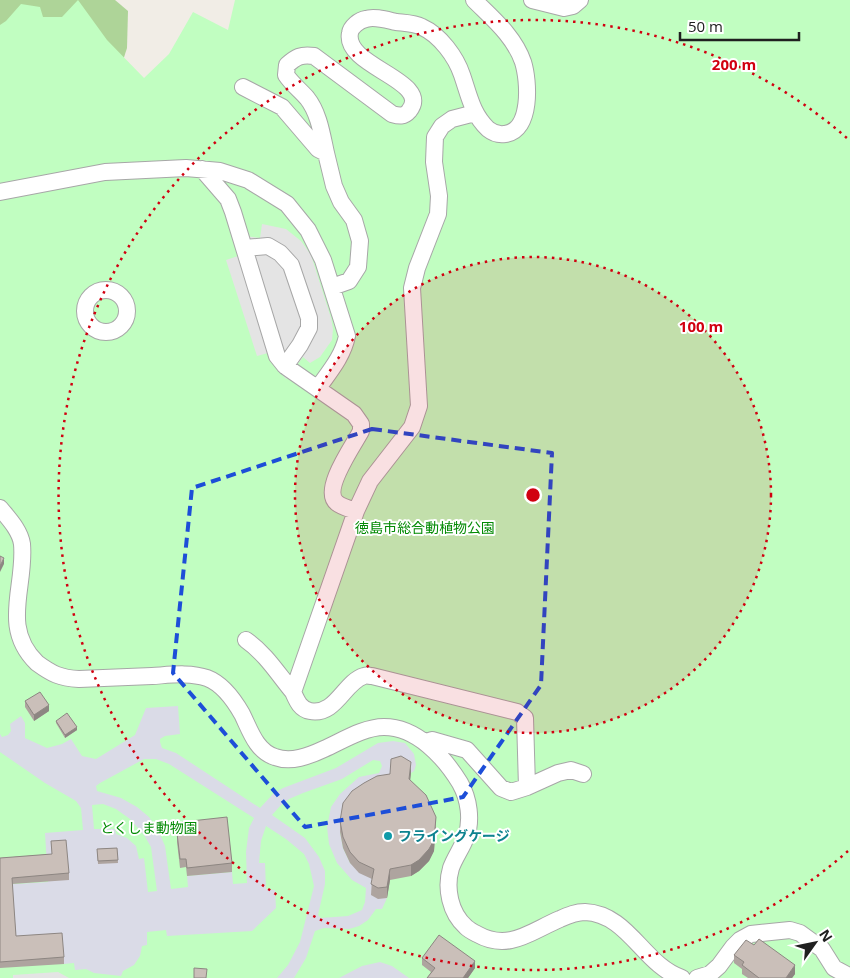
<svg xmlns="http://www.w3.org/2000/svg" width="850" height="978" viewBox="0 0 850 978" font-family="'Open Sans','Noto Sans JP',sans-serif">
	<rect width="100%" height="100%" fill="#f1ede6"/>
	<!-- forest -->
	<path fill="#aed498" d="M0 0H115L128 11 127 48 117 79 0 51Z"/>
	<!-- park -->
	<path fill="#c1fec1" d="M78 0 107 40 144 78 169 54 193 12 228 30 235 0H850V978H0V25L6 21 21 4 40 7 43 17H62Z"/>
	<!-- parking -->
	<path fill="#e4e4e4" d="M262 224 286 229 301 241 311 255 331 318 333 329 332 340 320 357 310 363 303 357 286 379 274 365 268 353 257 356 226 260 238 256 245 236 260 238Z
		M58 972 69 978H13V975Z"/>
	<!-- plaza -->
	<path fill="#dadbe7" fill-rule="evenodd" d="M178 706 180 734 165 736 160 739V742L162 748 176 753 260 808 273 794 283 788 336 768 378 743 393 741 405 743 414 754 416 765 414 771 411 773 401 767 390 785 340 832 343 848 350 863 374 880 387 898 382 909H376L368 920 359 926 349 929 324 928 315 931 306 958 294 978H277L288 965 300 942 314 886 309 864 304 854 286 839 266 826 261 841 259 863H265L266 889 275 890 276 908 252 931 167 936 166 930 147 932V945L142 946 140 956 134 965 123 971 121 976 94 973 86 969 75 970 74 963 64 964 62 940 0 943V885L48 882 45 833 83 830 81 808 76 801 45 783 0 752V734L2 737 8 735 11 731 10 724 21 716 25 723V738L47 748 62 744 71 739 82 756 96 759 135 735 146 708ZM144 759H156L169 764 254 818 249 828 246 852 247 883 233 884 232 872 187 876 188 887 171 889 165 846 158 830 149 817 137 807 121 798 97 791 96 786 100 783ZM373 760 380 761 382 766 379 773 359 777 340 794 331 807 327 827 329 844 337 863 352 880 366 888 365 902 362 910 348 916 321 918 318 915 325 884V871L319 857 305 838 272 815 281 805 289 799 303 793 342 779ZM103 804 116 809 130 819 144 835 151 847 157 891 148 892 144 858 139 859 136 846 127 838 116 834 115 829H94L92 805Z
		M380 962 392 966 409 978H339L362 966Z"/>
	<g fill="none" stroke-linecap="round" stroke-linejoin="round">
		<!-- minor casing -->
		<g stroke="#a7a7a7" stroke-width="18">
			<path id="minor" d="M532 0 564 8 573 6 580 0
				M243 87 282 107 318 149 326 153 334 186 341 202 354 220 360 241 358 267 349 281 332 287
				M475 113 452 119 442 126 435 137 434 162 439 196 438 214 417 268 412 288 419 406 412 427 370 481 356 511 293 692C297 701 300 709 310 711 336 716 344 682 364 676 367 675 369 676 372 676L517 712 525 718 527 787
				M326 153C322 135 319 113 307 98 300 90 292 84 286 75L287 65C296 57 301 54 314 56L392 114C399 116 404 117 409 111 433 80 343 67 350 33 351 27 359 20 366 19 374 16 387 20 396 22 404 23 414 23 422 27 440 35 456 57 462 75 469 95 472 114 488 129 493 133 499 135 505 134 532 131 529 81 523 62 514 36 493 19 474 0
				M202 169 228 199 233 212 277 356 285 366
				M0 192 105 172 186 168 220 171 248 180 287 204 308 230 323 260 347 336C343 356 330 371 318 388
				M244 248 268 246 280 253 291 265 309 318V328L300 345 285 366 354 414 361 424V431C354 445 321 490 337 503 342 507 350 509 356 511
				M85 311a21 21 0 1 1 42 0a21 21 0 1 1-42 0Z
				M0 508C8 518 20 530 22 544 26 587 0 627 37 663 52 674 60 678 79 679 103 678 127 677 152 676 169 675 190 672 207 678 223 684 234 700 242 714 250 730 256 751 275 757 291 763 309 756 324 749 342 741 364 727 384 727 417 727 444 757 460 783 469 799 472 820 466 837 462 848 455 857 451 868 445 888 450 913 466 927 469 930 473 932 477 934 509 952 531 931 560 919 569 915 576 912 585 912 629 914 643 965 682 978
				M246 640C266 654 278 674 293 692
				M426 742 432 740 467 750 501 788 511 792 527 787 558 773 571 770 583 774
				M697 978 710 974 719 966 733 947 740 940 751 934 790 930 800 933 822 949 834 968 847 975"/>
		</g>
		<!-- minor -->
		<use href="#minor" stroke="#fff" stroke-width="16"/>
	</g>
	<!-- wall -->
	<path fill="#aea49f" d="M25 701 49 711 34 721 25 707Z
		M56 721 77 730 65 738 56 723Z
		M411 773 410 780 436 828 434 851 429 861 419 871 411 876 390 880 387 898 378 899 371 895 372 879 359 873 350 863 343 848 340 832V821Z
		M182 822 232 863V872L187 876 186 867 180 868 177 842V833H182Z
		M51 841 69 873V880L12 884 16 936 64 957V964L0 968V858L52 854Z
		M117 848 118 863 98 864 97 849Z
		M734 955 795 974 792 978H748L742 974V969L734 963Z
		M422 958 475 968 468 978H427L431 972 422 965Z"/>
	<!-- shaded-wall -->
	<path fill="#8d8682" d="M4 558V564L0 572V566Z
		M49 705V711L34 721V715Z
		M77 727V730L65 738V735Z
		M411 762V773L409 790V779Z
		M436 817 434 851 429 861 419 871 411 876V865Z
		M390 869V880L387 898V887Z
		M475 961V968L468 978H463Z
		M795 965V974L792 978H786Z"/>
	<!-- building -->
	<path fill="#cabfb9" stroke="#8d8682" d="M0 556 4 558 0 566Z
		M40 692 49 705 34 715 25 701Z
		M67 713 77 727 65 735 56 721Z
		M401 756 411 762 409 779 426 795 436 817 434 840 429 849 419 860 411 865 390 869 387 887 378 888 371 884 374 869 359 862 350 852 343 837 340 821 343 803 352 791 364 783 377 776 390 774 391 759Z
		M227 817 232 863 187 868 186 859H180L177 833 183 832 182 822Z
		M66 840 69 873 12 878 16 936 62 933 64 957 0 962V858L52 854 51 841Z
		M117 848 118 860 98 861 97 849Z
		M439 935 475 961 463 978H427L435 968 422 958Z
		M759 939 795 965 786 978H759L742 965 744 962 734 955 746 940 754 945Z
		M194 968 207 969 206 978H194Z"/>
	<!-- marked area -->
	<path fill="none" stroke="#1d4ed8" stroke-width="4" stroke-dasharray="10 6" stroke-linejoin="round" d="M372 429 552 453 541 685 463 797 305 827 173 673 192 488Z"/>
	<!-- distance rings -->
	<circle cx="533" cy="495" r="238" fill="#d10010" fill-opacity=".12"/>
	<g fill="none" stroke="#d10010" stroke-width="2.5" stroke-dasharray="2.5 5">
		<circle cx="533" cy="495" r="238"/>
		<path d="M848 851A475 475 0 1 1 848 139"/>
	</g>
	<!-- markers -->
	<circle fill="#0f9aa8" stroke="#fff" stroke-width="2" cx="388" cy="836" r="5"/>
	<g text-anchor="middle" stroke-width="4" stroke-linejoin="round" paint-order="stroke">
		<!-- park labels -->
		<g font-size="14" fill="#038a04" stroke="#fff">
			<text x="425" y="533">徳島市総合動植物公園</text>
			<text x="149" y="833">とくしま動物園</text>
		</g>
		<!-- culture labels -->
		<g font-size="14" font-weight="bold" fill="#0d838f" stroke="#fff" text-anchor="start">
			<text x="398" y="841">フライングケージ</text>
		</g>
	</g>
	<circle cx="533" cy="495" r="8" fill="#d10010" stroke="#fff" stroke-width="2.5"/>
	<g font-size="15" text-anchor="middle" font-weight="bold" fill="#d10010" stroke="#fff" stroke-width="4" stroke-linejoin="round" paint-order="stroke">
		<text x="734" y="70">200 m</text>
		<text x="701" y="332">100 m</text>
	</g>
	<!-- north arrow -->
	<g transform="translate(815 943) rotate(57)" stroke="#ffffff" stroke-width="4" paint-order="stroke">
	<path d="M0-4L9 19L0 12L-9 19Z" fill="#202020"/>
	<text y="-8" font-size="14" font-weight="bold" text-anchor="middle" fill="#202020">N</text>
	</g>
	<!-- scale -->
	<path d="M680 32v8h119v-8" fill="none" stroke="#202020" stroke-width="2.5"/>
	<text x="688" y="32" font-size="15" fill="#202020" stroke="#ffffff" stroke-width="4" paint-order="stroke">50 m</text>
</svg>
